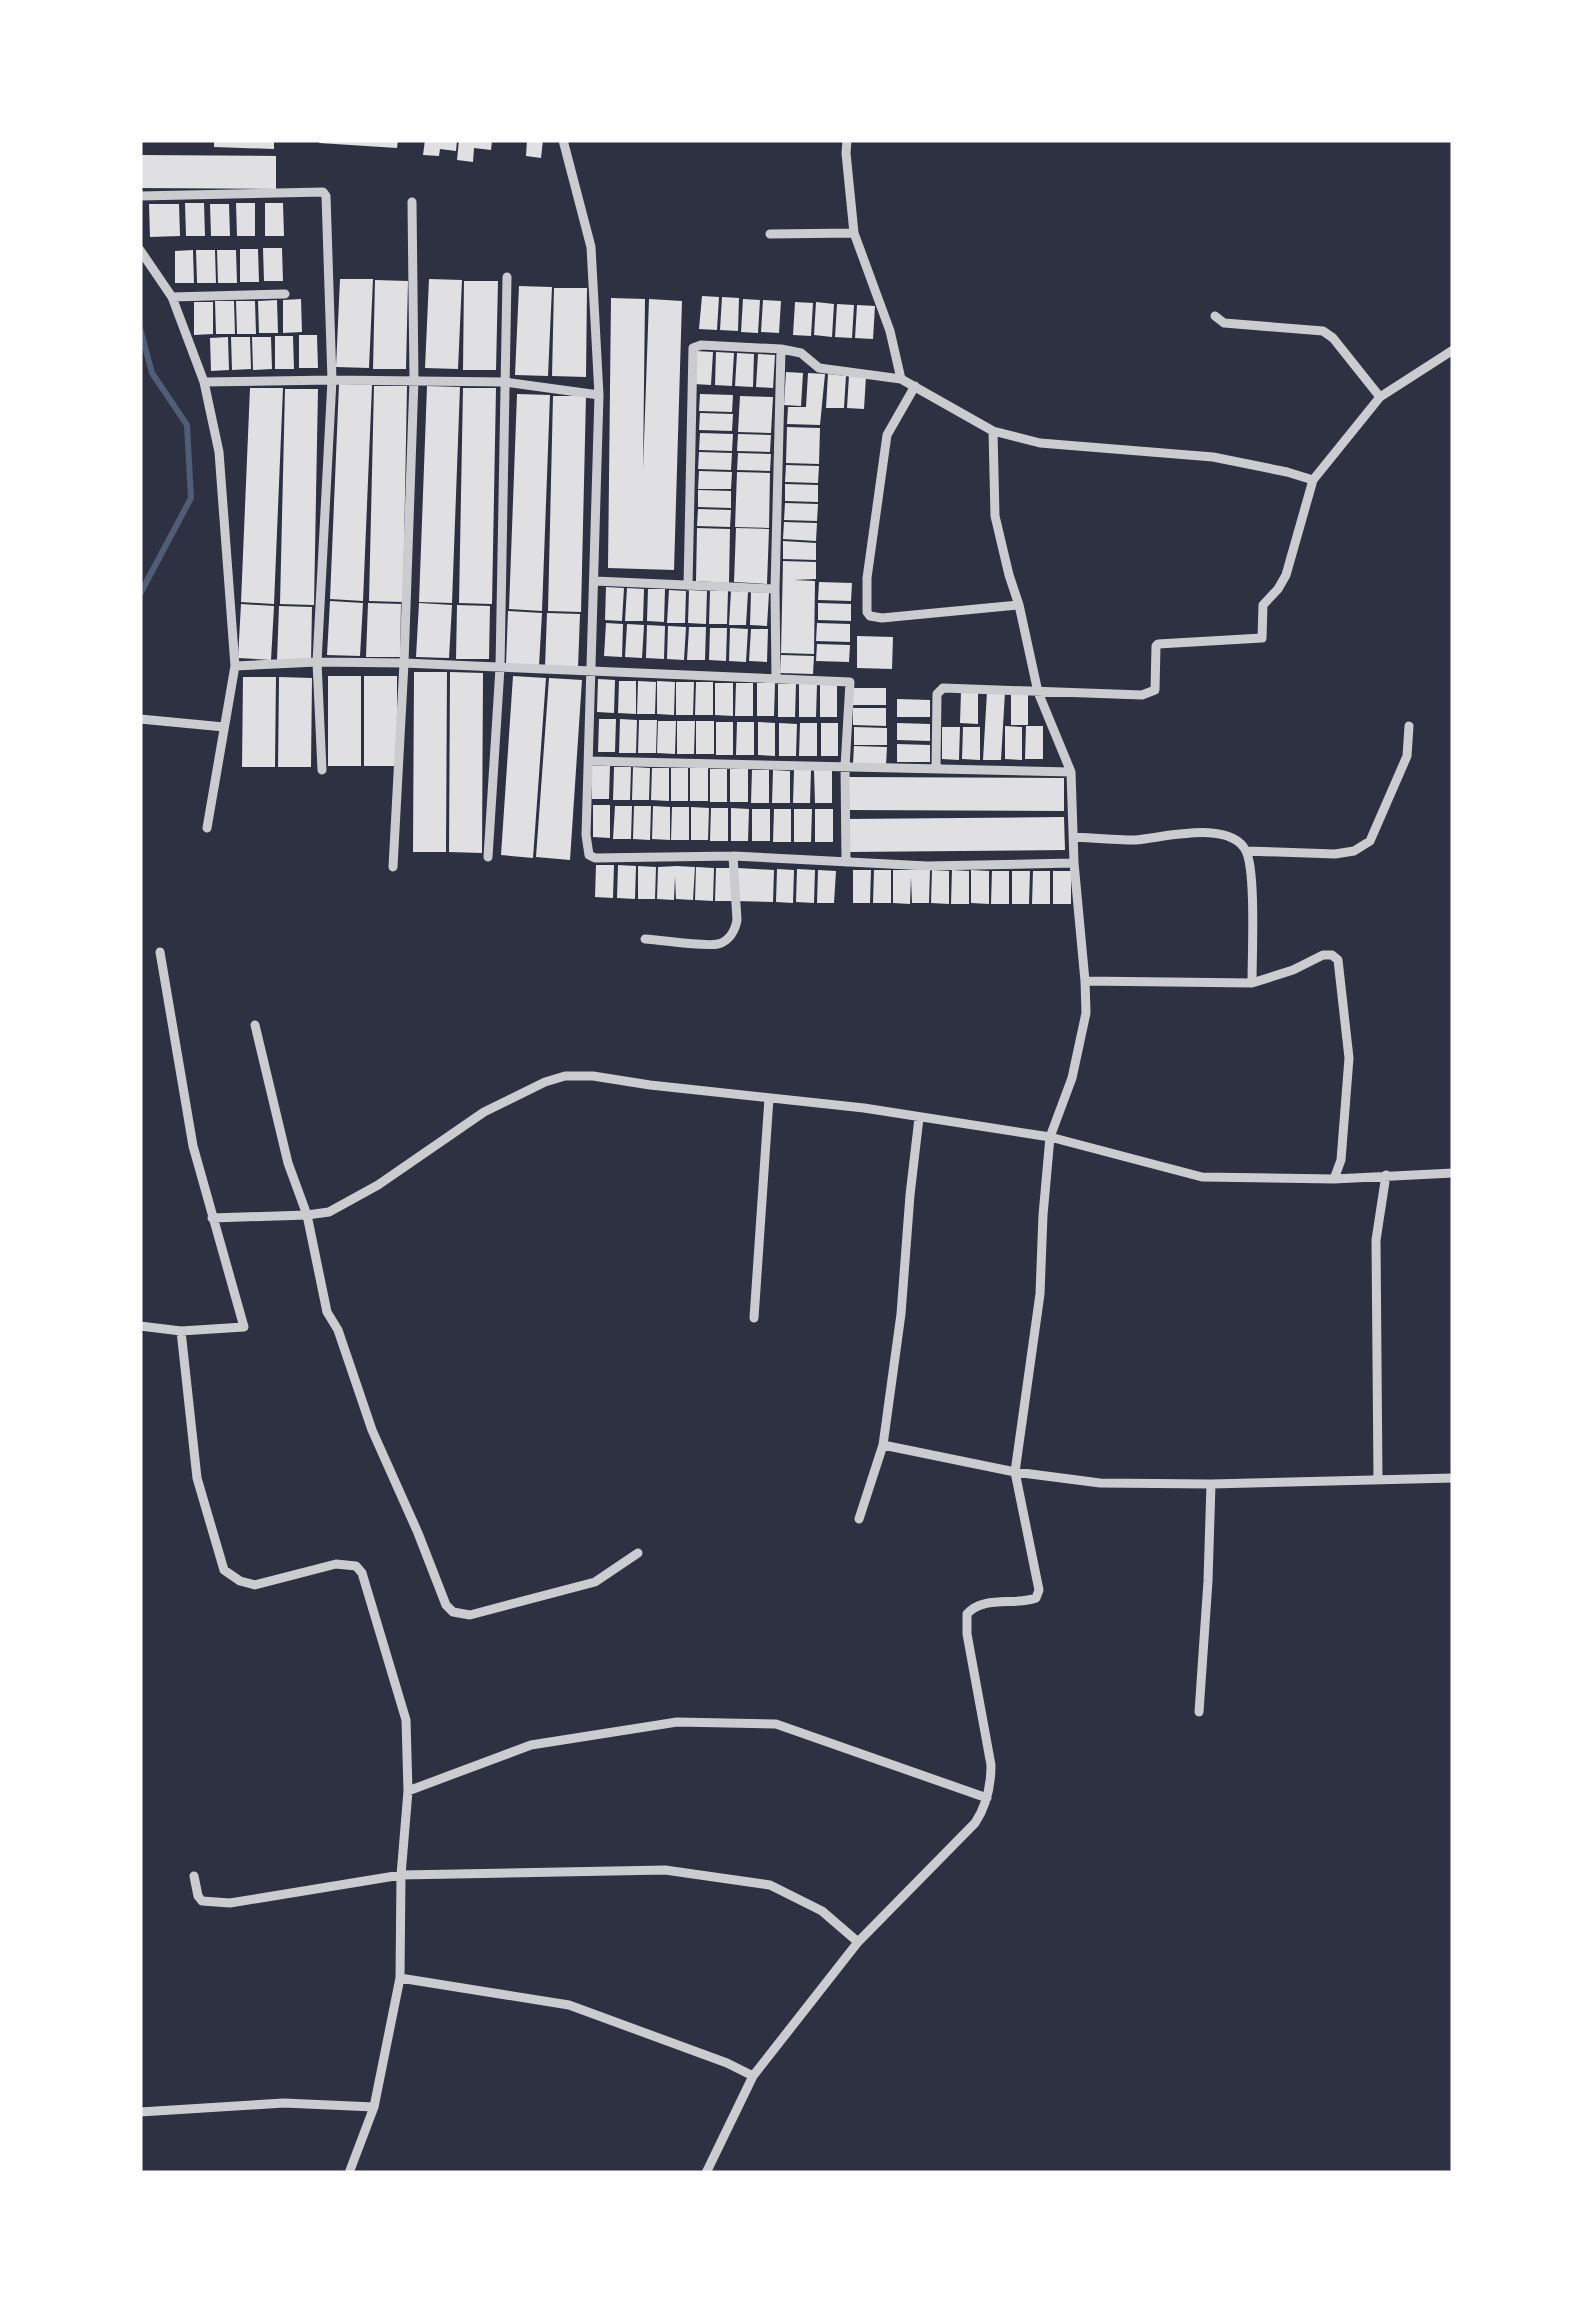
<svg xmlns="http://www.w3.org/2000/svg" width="1593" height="2313" viewBox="0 0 1593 2313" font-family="'Nunito Sans',sans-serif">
	<rect width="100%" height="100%" fill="#2d3142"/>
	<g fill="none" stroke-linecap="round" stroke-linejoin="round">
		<!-- stream -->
		<path stroke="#4f5d75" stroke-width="6" d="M140 328 152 373 187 425 191 498 140 594"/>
	</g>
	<!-- building -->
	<path fill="#e0e0e3" d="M214 140H274V149L214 147Z
		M319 140H398L397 148 319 143Z
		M425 140H457L456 151 440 149 439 156 423 155Z
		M459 140H492L491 150 474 148 473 162 457 160Z
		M527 140H543L541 158 526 156Z
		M140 155 276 156V189L140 188Z
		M185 203H204L205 236H186Z
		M236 203H255V236H237Z
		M265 203H283L284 236H265Z
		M149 204H179L180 236 150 237Z
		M210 204H229L230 236H211Z
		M263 248H282L283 281H264Z
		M240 249H258L259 282H240Z
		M193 250 194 283H175V251Z
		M196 250H215L216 283H197Z
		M217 250H236L237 283H218Z
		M340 279H373L369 368 336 367Z
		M429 279 462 280 458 369 425 368Z
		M375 280 408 281 406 369H373Z
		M464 281H498L496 370H463Z
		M519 286 552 287 548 376 515 375Z
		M554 288H587L586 377 552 376Z
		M702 296 719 297 717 330 699 329Z
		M722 297 739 298 738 331 720 330Z
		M611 298 645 299 643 470 649 299 682 301 674 570 608 568Z
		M301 299 302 332 283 333V300Z
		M743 299 760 300 758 333 741 332Z
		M277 300 278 333H259L258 301Z
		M763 300 781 301 779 333 761 332Z
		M215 301H234L235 334H216Z
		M236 301H255L256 334H237Z
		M194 302H213V334L194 335Z
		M795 302 813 303 811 336 793 335Z
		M816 302 834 304 832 337 814 335Z
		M837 304 854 305 852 338 835 337Z
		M857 305 875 306 873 339 855 338Z
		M299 335H317L318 368H299Z
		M275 336H293L294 369H275Z
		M228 337 229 370 211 371 210 338Z
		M231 337H250L251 369 232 370Z
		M252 337H271L272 369 253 370Z
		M696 351 713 352 711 385 694 384Z
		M716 352 734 353 732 386 715 385Z
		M737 353 754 354 753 387 735 386Z
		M758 354 775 355 773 388 756 387Z
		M786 372 803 373 801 406 784 405Z
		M808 373 825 374 820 425 787 424 788 407H806Z
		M828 374 846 376 844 408H826Z
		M849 375 866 376 864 409 847 408Z
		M339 384 372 385 363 601 330 599Z
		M374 386H407L403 602 369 601Z
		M427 386 460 387 452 603 419 602Z
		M250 388H283L274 604 241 602Z
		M463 388H496L492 604 459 603Z
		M285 389H318L314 605 280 604Z
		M517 394 550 395 542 611 509 609Z
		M700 394 733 395 732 412 699 411Z
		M553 396H586L581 612 548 611Z
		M740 396 773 397 771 433 738 432Z
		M700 413 733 414 732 431 699 430Z
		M787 427 820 428 819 464 786 463Z
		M700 433 733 434 732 451 699 450Z
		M738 434 771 435 770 452 737 451Z
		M699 452 732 453 731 470 698 469Z
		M738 453 771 454 770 471 737 470Z
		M786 465 819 466 818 483 785 482Z
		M699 471 732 472 731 489H698Z
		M737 472 770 473 769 528 735 527Z
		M785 484 818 485V502L785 501Z
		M698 490 731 491V508L698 507Z
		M785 503 818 504 817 521 784 520Z
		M698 509 731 510 730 527 697 526Z
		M784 522 817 523 816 541 783 539Z
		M697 528 730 529 729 583 696 581Z
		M736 528 769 529 767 584 734 582Z
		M783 541 816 543V560L783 559Z
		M783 561 816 562V579L794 580 815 581 814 654 781 653Z
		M819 582 852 583 851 601 818 600Z
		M606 587 624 588 622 621 605 620Z
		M627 588 644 589 643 621H625Z
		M648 589H665L664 622 647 621Z
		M669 590 686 591 685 623H667Z
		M689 590 707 591 706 624 688 623Z
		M710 591H728L727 624H709Z
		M731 591 748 592 746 625H729Z
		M751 592 769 593 767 626 750 625Z
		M330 601 363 603 360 656 327 655Z
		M368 603 401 604 400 657H366Z
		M419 603 452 605 449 658 416 657Z
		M818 603 851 604V621L818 620Z
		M241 604 274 606 271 660 238 658Z
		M457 605 490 606 489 659H456Z
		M279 606 312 607 311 661 277 660Z
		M508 611 542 613 539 666 506 665Z
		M547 613 580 614 578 668 545 667Z
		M606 623 623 624 622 657 604 656Z
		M817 623 850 624V642L816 641Z
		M627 624 644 625 642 658 625 657Z
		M647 625 665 626 664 659 646 658Z
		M668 626 686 627 684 660 667 659Z
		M689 627H706L705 660H687Z
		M710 628H727L726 661 709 660Z
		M730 628 748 629 746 662 729 661Z
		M751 629H768L767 662 749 661Z
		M857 636 893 637 892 669 857 668Z
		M817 644 850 645 849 662 816 661Z
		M781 655 814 656 813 674 780 673Z
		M414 672H447L446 852H413Z
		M450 672 483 673 482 853 449 852Z
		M328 676H361V766H328Z
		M364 676H397V766H364Z
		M513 676 546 678 533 858 501 855Z
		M243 677H276L275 767H242Z
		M279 677 312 678 311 767H278Z
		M549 678 582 680 570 860 536 857Z
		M598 679 615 680 614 713 597 712Z
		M619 681H636V714L618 713Z
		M638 681 656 682 655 714H637Z
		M657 681 675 682 674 715 657 714Z
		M676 682H694L693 715H676Z
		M696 682H713V715H695Z
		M715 683H733V716L715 715Z
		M736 683H753V716H735Z
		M757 683H775L774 716H757Z
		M778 684H796L795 717H778Z
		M799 684H817L816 717H799Z
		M820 684H837V717H820Z
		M853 688H886V705H853Z
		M961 691H978V724L960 723Z
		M987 692H1005L1001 760H983Z
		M1011 692H1028V725H1011Z
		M897 699 930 700V717H897Z
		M853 708H886V726L853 725Z
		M599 719H616L615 752H598Z
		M620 719 637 720 636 753H619Z
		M639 720H657L656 753H638Z
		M658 721H676L675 754 657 753Z
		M677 721H695L694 754H677Z
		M696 721H714V754H696Z
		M716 722H733V755H716Z
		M737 722H754V755H736Z
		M758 722 775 723V756L758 755Z
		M779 723 797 724 796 756H779Z
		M800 723H817V756H799Z
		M821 723H838V756H821Z
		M897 723 930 724V741L897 740Z
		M1005 726 1022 727V760L1005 759Z
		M1026 726H1043V759H1025Z
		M854 727 887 728V745H854Z
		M942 727H960L959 760 942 759Z
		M963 727H980V760L962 759Z
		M897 744 930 745V762H897Z
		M854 746 887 747 886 765 853 764Z
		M592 766H610L609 799H592Z
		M614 767H631L630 800H613Z
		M633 767 650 768 649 800H632Z
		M652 768H669V801L651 800Z
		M671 768H688V801H671Z
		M690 768H708V801H690Z
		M710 769H727V802H710Z
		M730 769H748V802H730Z
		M752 770H769V803H751Z
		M773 770 790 771V803H772Z
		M794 770H811L810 803H793Z
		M814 770H832V803H815Z
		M847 777 1064 778V811L847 810Z
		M593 805H610V838L593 837Z
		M615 806H632L631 839H613Z
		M634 806H651L650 840 633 839Z
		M653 806 670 807V840L652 839Z
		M672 807H689V840H671Z
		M691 807 709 808 708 840H691Z
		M711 808H728V841H710Z
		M731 808 749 809 748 841H731Z
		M752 809H770V841H752Z
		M774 809H791V842H773Z
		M794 809H812L811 842H794Z
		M815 809H833V842H815Z
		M1064 817 1065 850 847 852V819Z
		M596 865H614L613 898 595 897Z
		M618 865 636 866 635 899 617 898Z
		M638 866 656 867 655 899H638Z
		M677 866 695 867 693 900 676 899 675 876 674 900 657 899 658 867Z
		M696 867 714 868 713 901 695 900Z
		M716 868H734L733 901H715Z
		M738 868 774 870 773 902 737 901Z
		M777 869 794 870 793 903 776 902Z
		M797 869 815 870 814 903 796 902Z
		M818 870 836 871 834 903H817Z
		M853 870H871L870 903H853Z
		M874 870H891V903H873Z
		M893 870H930L929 903H912L911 877 910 904 893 903Z
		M932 870 949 871V904L931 903Z
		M952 870 969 871V904H951Z
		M971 870 989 871V904L971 903Z
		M992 871H1009V904H991Z
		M1012 871H1030L1029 904H1012Z
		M1033 871H1050V904H1032Z
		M1053 871H1071V904H1053Z"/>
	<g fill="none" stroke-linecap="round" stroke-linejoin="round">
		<!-- minor -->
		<path stroke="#caccd0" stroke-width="9" d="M563 140 591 247 599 395 586 835 589 855 595 858 733 856 927 866 1074 863
			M847 140 846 153 854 233 890 331 901 379 993 431 1040 443 1213 457 1287 472 1313 480 1380 397 1453 350
			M140 196 323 192 326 196 332 380 317 662 322 770
			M770 234 854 233
			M140 250 172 297 204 382 219 452 235 666 207 828
			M172 297 285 294
			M1215 316 1224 323 1323 331 1333 338 1380 397
			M204 382 332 380 504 382 599 395
			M915 386 887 435 867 578V612L870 616 882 618 1019 605
			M595 581 775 589
			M688 586 693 348 701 345 781 349 801 353 819 368 901 379
			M235 666 317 662 404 663 850 682 845 767 846 862
			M776 679 775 589 781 349
			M140 719 224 727
			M589 761 1071 772
			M936 769 937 694 943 688 1142 695 1155 690 1156 646 1158 644 1262 638 1263 605 1278 589 1286 575 1313 480
			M1073 837C1094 838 1115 840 1135 840 1163 838 1230 819 1246 851 1256 871 1252 956 1252 983
			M1246 851 1335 854 1354 851 1370 841 1407 756 1409 726
			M488 857 500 668 507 277
			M393 867 404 663 414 380 412 202
			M645 939C663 940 702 947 718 944 729 941 735 931 737 920L733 856
			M1085 981 1252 983 1293 970 1323 955H1332L1338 960 1349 1058 1341 1160 1334 1179
			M255 1025 288 1163 307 1215 327 1312 338 1330 372 1430 418 1533 446 1605 453 1612 470 1615 595 1582 638 1553
			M212 1218 307 1215 329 1212 378 1185 484 1112 545 1082 565 1076H593L650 1085 864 1108 1050 1137 1202 1177 1334 1179 1453 1173
			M754 1318 769 1098
			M140 1326 181 1331 244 1327 193 1146 160 952
			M181 1331 197 1478 224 1570 240 1581 255 1585 336 1564 356 1566 362 1573 406 1720 408 1791 401 1875 400 1978 374 2107 349 2173
			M883 1445 1015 1472 1100 1483 1211 1484 1453 1478
			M1378 1479 1376 1240 1386 1175
			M859 1519 883 1445 901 1314 910 1195 919 1118
			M1199 1712 1208 1581 1211 1484
			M408 1791 531 1745 677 1722 776 1724 987 1798
			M194 1876 198 1896 202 1901 230 1903 401 1875 665 1870 770 1885 822 1911 858 1942
			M400 1978 569 2005 727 2063 753 2076 858 1942 975 1823C987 1805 991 1787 991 1765L967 1634V1614C983 1595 1015 1606 1036 1598L1039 1590 1015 1472 1040 1294 1043 1215 1050 1137 1072 1078 1086 1013 1085 981 1074 863 1071 772 1038 692 1019 605 1009 575 995 516 993 431
			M140 2112 284 2103 374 2107
			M706 2173 753 2076"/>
	</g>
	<!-- border -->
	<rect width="1593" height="2313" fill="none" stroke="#ffffff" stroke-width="285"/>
</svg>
